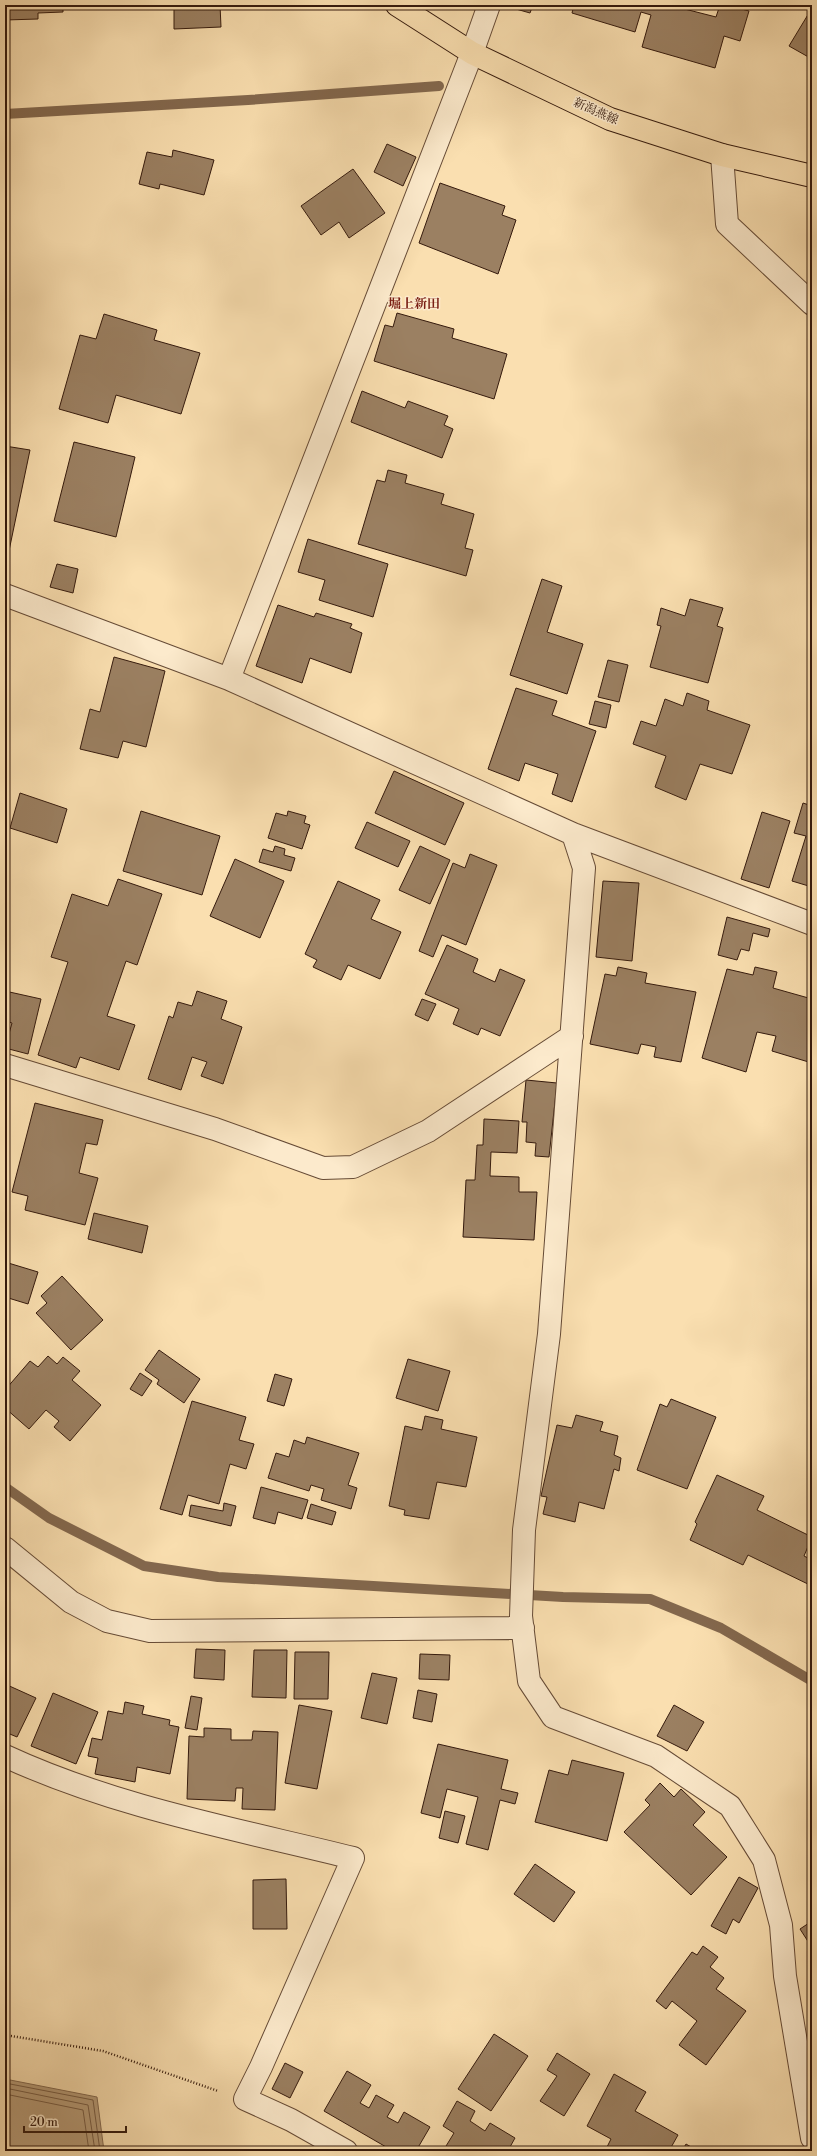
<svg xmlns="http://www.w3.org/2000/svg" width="817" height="2156" viewBox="0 0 817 2156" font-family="'Libre Bodoni','Noto Serif JP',serif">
	<rect width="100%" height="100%" fill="#fadfb0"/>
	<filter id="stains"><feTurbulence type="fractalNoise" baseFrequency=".005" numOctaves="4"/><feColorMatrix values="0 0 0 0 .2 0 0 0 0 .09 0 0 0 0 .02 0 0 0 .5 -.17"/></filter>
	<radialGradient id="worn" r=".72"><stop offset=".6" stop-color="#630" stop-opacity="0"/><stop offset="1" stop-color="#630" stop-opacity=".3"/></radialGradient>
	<!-- water -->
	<path fill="#b79c79" stroke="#83684e" d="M5 2079 97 2097 104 2151H5Z"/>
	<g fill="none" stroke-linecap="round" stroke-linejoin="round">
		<!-- shore -->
		<path stroke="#765b43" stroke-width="1" d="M5 2083 93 2100 100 2151
			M5 2088 88 2105 95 2151
			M5 2094 83 2110 89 2151"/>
		<!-- stream -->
		<path stroke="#83684e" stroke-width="10" d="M5 114 248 100 439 86
			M5 1487 49 1518 144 1566 218 1577 563 1597 650 1599 721 1628 812 1681"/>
	</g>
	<!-- building -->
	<path fill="#9b8062" stroke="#351a0d" d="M5 5H63V12L38 13V19L5 20Z
		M174 5H220L221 27 174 29Z
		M502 5H533L530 13Z
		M574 5H669L716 17 720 5H727L749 11 740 41 724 36 715 68 642 47 651 15 641 12 635 32 572 13Z
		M812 8V59L789 46Z
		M387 144 416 157 403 186 374 172Z
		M173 150 214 160 204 195 160 184 159 189 139 184 147 152 172 157Z
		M353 169 385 213 349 238 339 222 321 235 301 206Z
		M440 183 505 206 502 215 516 220 498 274 419 243Z
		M397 313 454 329 452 338 507 354 494 399 374 361 385 325 393 327Z
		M104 314 157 330 154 340 200 353 181 414 116 395 108 423 59 409 80 335 96 339Z
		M362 391 405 408 408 401 448 416 444 425 453 429 442 458 351 422Z
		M74 442 135 457 116 537 54 521Z
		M5 446 30 450 5 570Z
		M388 470 407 475 405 483 444 494 441 504 474 514 465 548 473 550 466 576 358 544 377 480 385 482Z
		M308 539 388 564 373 617 319 600 325 580 298 572Z
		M57 564 78 569 73 593 50 587Z
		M542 579 562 586 547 632 583 644 567 694 510 675Z
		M690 599 723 608 717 626 723 628 708 683 650 667 661 626 657 625 661 608 685 616Z
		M278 605 314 617 316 613 352 624 350 628 362 633 351 673 310 658 302 683 256 666Z
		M114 657 165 671 146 747 123 741 118 758 80 749 90 709 100 712Z
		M608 660 628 665 619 702 598 697Z
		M516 688 557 701 552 715 596 731 572 802 552 794 558 774 525 763 519 781 488 769Z
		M687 693 709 701 707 710 750 725 732 774 700 764 686 800 655 787 666 756 633 744 641 721 656 726 665 699 683 706Z
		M595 701 611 705 606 728 589 724Z
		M394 771 464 803 445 845 375 813Z
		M20 793 67 809 57 843 10 828Z
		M803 803 812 806V887L792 881 806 836 794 833Z
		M141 811 220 836 202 895 123 871Z
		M288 811 306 816 304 823 310 825 302 849 268 838 276 813 287 816Z
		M762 812 790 821 769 888 741 879Z
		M367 822 410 841 398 867 355 848Z
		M275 846 285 849 284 855 295 858 291 871 259 862 263 849 273 852Z
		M420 846 450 860 430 904 399 890Z
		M470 854 497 865 466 945 442 935 433 957 419 951 453 863 465 868Z
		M235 859 284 881 260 938 210 916Z
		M118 879 162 894 137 965 126 961 107 1016 135 1025 119 1070 80 1057 76 1068 38 1055 68 962 51 957 72 894 108 906Z
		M338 881 380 900 371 919 401 932 380 979 348 965 341 980 313 967 317 960 305 954Z
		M603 881 639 883 632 961 596 957Z
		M727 917 770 929 768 937 753 933 749 951 741 949 737 960 718 955Z
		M447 945 478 959 473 972 495 982 500 969 525 980 500 1036 481 1028 478 1035 453 1024 459 1009 425 994Z
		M618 967 647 973 645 983 696 992 681 1062 654 1057 656 1047 641 1044 638 1054 590 1044 605 974 616 976Z
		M755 967 777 972 773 988 812 999V1016L809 1028 812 1029V1063L772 1051 776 1036 757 1032 746 1072 702 1058 727 969 753 975Z
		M5 991 41 999 28 1054 5 1048 12 1023 5 1021Z
		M197 991 227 1001 221 1019 242 1027 223 1084 201 1076 207 1062 192 1057 181 1090 148 1079 169 1016 173 1018 178 1002 192 1006Z
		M422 999 436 1004 428 1021 415 1015Z
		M526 1080 557 1083 549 1157 535 1156 536 1143 526 1142 527 1122H522Z
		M35 1103 103 1120 97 1145 86 1143 79 1173 98 1178 85 1225 25 1210 28 1196 12 1192Z
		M484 1119 519 1121 517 1153 491 1152 490 1176 519 1177V1192H537L534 1240 463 1237 466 1180H475L477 1145H483Z
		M94 1213 148 1226 142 1253 88 1239Z
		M5 1262 38 1272 28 1304 5 1297Z
		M62 1276 103 1320 71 1350 36 1313 47 1303 41 1296Z
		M159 1350 200 1379 184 1403 157 1384 159 1380 145 1370Z
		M48 1356 57 1364 63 1357 80 1371 72 1380 101 1405 70 1441 54 1427 59 1421 46 1410 29 1429 5 1408V1390L30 1361 38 1367Z
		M408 1359 450 1371 438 1411 396 1398Z
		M140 1373 152 1381 142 1396 130 1389Z
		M275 1374 292 1379 284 1406 267 1401Z
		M671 1399 716 1417 687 1489 637 1470 660 1404 667 1407Z
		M192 1401 246 1417 239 1440 254 1444 246 1469 230 1464 219 1504 188 1495 182 1515 160 1509Z
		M576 1415 603 1422 600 1431 618 1436 614 1455 621 1458 619 1471 614 1469 604 1509 579 1502 575 1522 543 1514 547 1497 541 1496 557 1425 572 1428Z
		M425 1416 443 1420 441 1429 477 1437 466 1487 437 1482 429 1519 404 1515 405 1510 389 1506 405 1426 422 1430Z
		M307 1437 359 1453 348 1485 357 1488 351 1509 321 1500 324 1489 311 1485 309 1491 268 1478 276 1453 289 1457 294 1440 305 1444Z
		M717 1475 764 1496 757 1510 812 1537 804 1556 812 1560V1586L748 1555 743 1565 690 1540 697 1524 695 1522Z
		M261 1487 308 1500 302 1519 278 1512 275 1524 253 1518Z
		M224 1503 236 1506 231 1526 189 1516 191 1505 223 1511Z
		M311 1504 336 1512 332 1525 307 1518Z
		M196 1649 225 1650 224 1680 194 1678Z
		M254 1650H287L286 1698 252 1697Z
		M295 1652H329L328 1699H294Z
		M420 1654 450 1655 449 1680 419 1679Z
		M372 1673 397 1678 387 1724 361 1718Z
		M5 1684 36 1698 17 1737 5 1732Z
		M418 1690 437 1694 432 1722 413 1718Z
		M53 1693 98 1712 76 1764 31 1746Z
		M191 1696 202 1698 197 1730 185 1728Z
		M125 1702 144 1706 142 1714 170 1720 169 1725 179 1727 170 1774 137 1767 135 1782 95 1774 98 1758 88 1756 92 1738 102 1740 108 1711 123 1714Z
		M299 1705 332 1711 317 1789 285 1783Z
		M674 1705 704 1722 687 1751 657 1736Z
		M204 1728 231 1729V1740H252L253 1731 278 1732 275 1810 242 1809 243 1788H236L235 1801 187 1799 189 1736 204 1737Z
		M438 1744 508 1760 501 1789 518 1793 515 1804 500 1800 488 1850 466 1844 478 1797 447 1789 440 1818 421 1813Z
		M572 1760 624 1773 607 1841 535 1822 549 1770 568 1775Z
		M660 1783 674 1797 681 1789 705 1812 693 1825 727 1857 691 1895 624 1832 650 1805 645 1800Z
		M445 1811 465 1816 458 1843 439 1838Z
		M535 1864 575 1892 554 1922 514 1894Z
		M739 1877 758 1888 739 1923 733 1919 726 1934 711 1926Z
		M286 1879 287 1929H253V1880Z
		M812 1921V1942L809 1943 800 1929Z
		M703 1946 718 1957 710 1967 724 1978 716 1989 746 2011 706 2065 679 2045 697 2021 672 2001 666 2009 656 2001 692 1952 697 1955Z
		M494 2034 528 2056 491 2111 458 2089Z
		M557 2053 590 2074 564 2116 540 2101 557 2076 547 2070Z
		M285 2063 303 2072 290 2098 272 2089Z
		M347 2071 371 2085 360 2103 369 2108 376 2095 394 2105 387 2117 398 2123 404 2112 430 2127 416 2151H393L324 2111Z
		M614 2074 646 2092 635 2111 678 2135 669 2151H614L607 2147 611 2139 587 2126Z
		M457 2101 475 2111 470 2121 485 2131 490 2123 515 2138 510 2147 517 2151H443L454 2133 443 2126Z
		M686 2144 698 2151H682Z"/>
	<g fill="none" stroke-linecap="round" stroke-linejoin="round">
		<!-- minor casing -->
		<g stroke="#664b36" stroke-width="24">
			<path id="minor" d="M722 155 727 224 812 304
				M5 595 229 679 573 834 812 924
				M229 679 472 53 489 5
				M573 834 584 868 549 1334 524 1530 521 1616 529 1681 553 1717 656 1756 730 1806 764 1860 781 1925 785 1976 812 2138
				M5 1065 215 1129 323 1168 353 1167 428 1131 572 1036
				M5 1548 71 1602 107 1621 150 1631 523 1628
				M5 1756C115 1807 236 1829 353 1858L261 2067 245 2099 291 2120 346 2151"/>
		</g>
		<!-- major casing -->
		<g stroke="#351a0d" stroke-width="24">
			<path id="major" d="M397 5 472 53 610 119 722 155 812 176"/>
		</g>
		<!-- path -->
		<path stroke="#351a0d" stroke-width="2.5" stroke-dasharray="1 2" stroke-linecap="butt" d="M5 2035 103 2051 218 2091"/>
		<!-- minor -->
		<use href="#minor" stroke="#fceacc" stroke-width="22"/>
		<!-- major -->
		<use href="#major" stroke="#fadfb0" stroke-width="22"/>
	</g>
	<g text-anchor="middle" stroke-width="3" stroke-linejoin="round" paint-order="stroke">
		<!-- street labels -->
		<g font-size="12" fill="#351a0d" stroke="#fceacc">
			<text transform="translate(596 111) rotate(24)" y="4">新潟燕線</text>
		</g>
		<!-- neighbourhood labels -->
		<g font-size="13" font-weight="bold" fill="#7a1f14" stroke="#fceacc">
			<text x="414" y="308">堀上新田</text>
		</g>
	</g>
	<!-- margin -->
	<rect width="817" height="2156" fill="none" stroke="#fadfb0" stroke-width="20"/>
	<rect x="6" y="6" width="805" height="2144" fill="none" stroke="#351a0d" stroke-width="2"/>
	<rect x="10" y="10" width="797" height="2136" fill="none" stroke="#351a0d"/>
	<!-- scale -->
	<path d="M24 2126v6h102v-6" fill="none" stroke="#351a0d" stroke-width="2"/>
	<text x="30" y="2126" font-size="12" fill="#351a0d" stroke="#fceacc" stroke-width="3" paint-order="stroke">20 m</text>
	<rect width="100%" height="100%" filter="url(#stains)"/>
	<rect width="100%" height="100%" fill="url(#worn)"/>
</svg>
